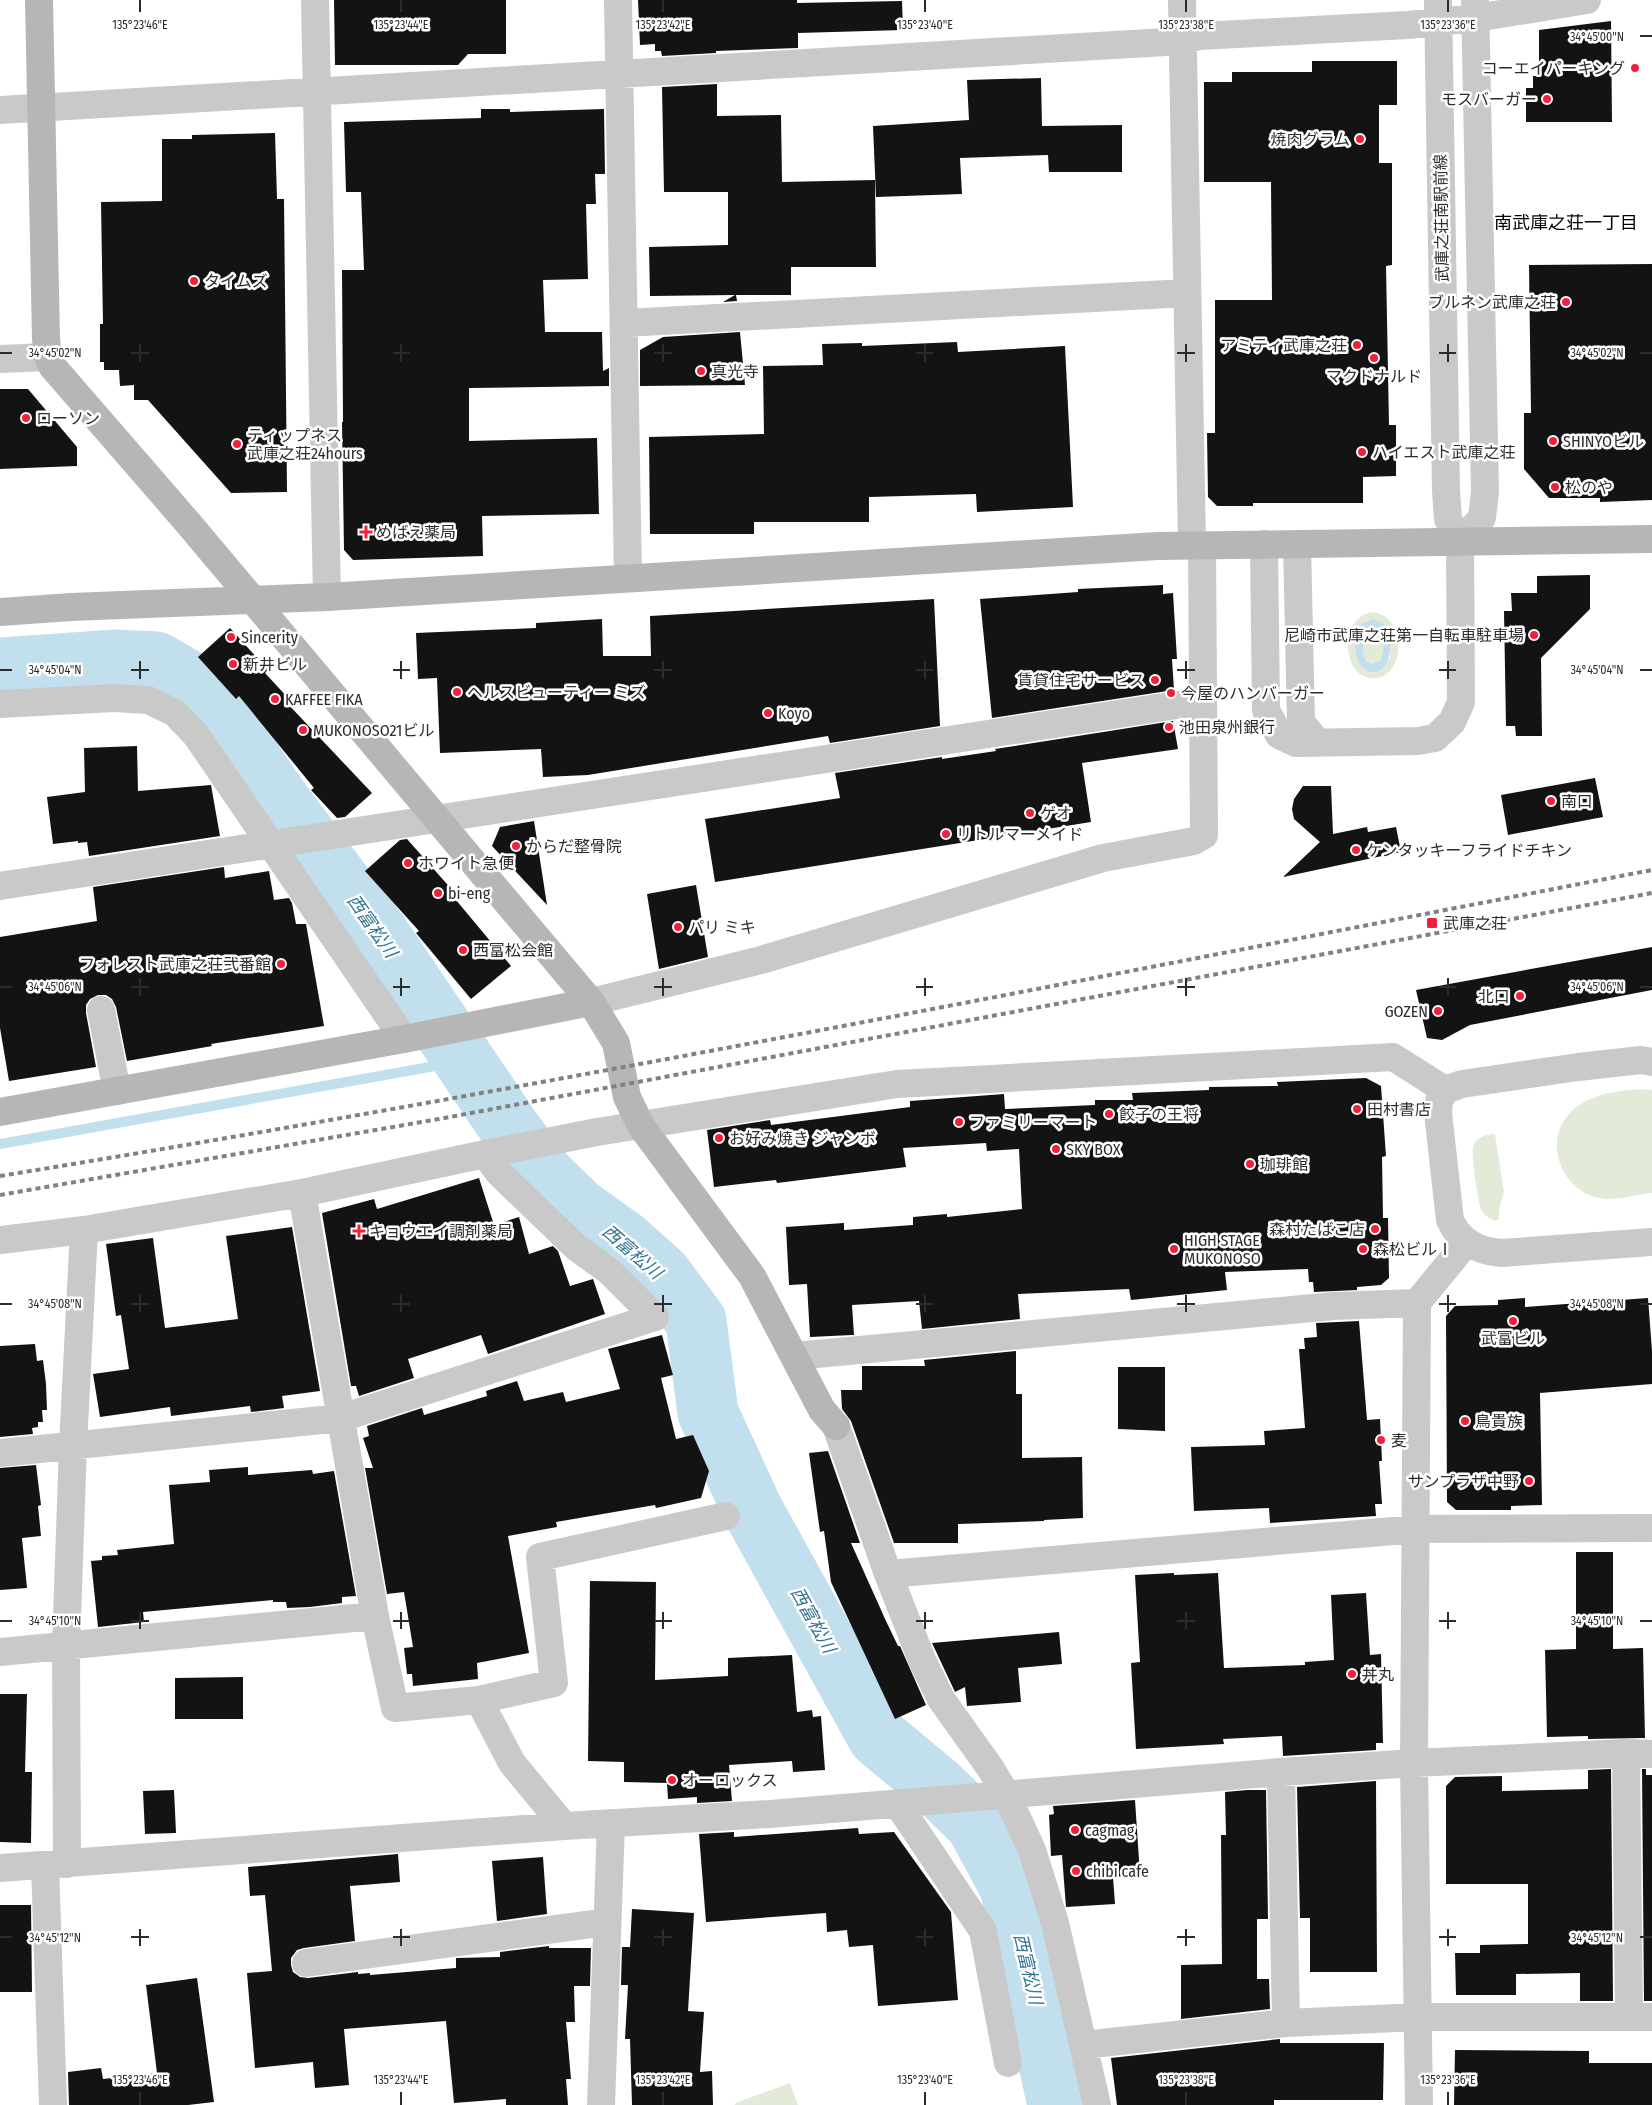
<svg xmlns="http://www.w3.org/2000/svg" width="1652" height="2105" viewBox="0 0 1652 2105" font-family="'Fira Sans Condensed','Noto Sans JP',sans-serif">
	<rect width="100%" height="100%" fill="#fff"/>
	<!-- green -->
	<path fill="#e3ebd8" fill-rule="evenodd" d="M1373 612C1406 616 1406 674 1377 678 1342 683 1336 617 1373 612ZM1362 624 1387 626 1390 636V658L1370 671 1355 639Z
		M1370 627 1378 628C1385 636 1385 652 1381 661L1373 664 1366 661 1363 653V635Z
		M1652 1090V1193C1637 1195 1621 1199 1606 1199 1565 1197 1541 1145 1569 1114 1588 1093 1626 1088 1652 1090Z
		M1495 1134 1504 1192 1499 1209V1219L1495 1221C1489 1218 1484 1216 1481 1209 1478 1203 1471 1153 1473 1147 1476 1137 1486 1134 1495 1134Z
		M790 2083 798 2105H735V2103Z"/>
	<!-- water -->
	<path fill="#c2dfed" fill-rule="evenodd" d="M1373 619 1385 624C1391 632 1390 640 1390 650 1389 679 1357 681 1355 646 1355 638 1356 631 1362 624ZM1370 627 1378 628C1385 636 1385 652 1380 661L1373 664 1366 661 1363 653V634Z"/>
	<g fill="none" stroke-linecap="round" stroke-linejoin="round">
		<!-- stream -->
		<path stroke="#c2dfed" stroke-width="10" d="M0 1144 463 1061"/>
		<!-- river -->
		<path stroke="#c2dfed" stroke-width="61" d="M0 668 116 660 156 662 182 677 218 710 274 793 380 936 511 1130 544 1175 578 1208 624 1241 661 1274 696 1321 708 1413 752 1509 878 1737 938 1787 976 1824 1010 1887 1058 2105"/>
	</g>
	<!-- building -->
	<path fill="#131313" d="M334 0H506V54H468L458 65H335Z
		M638 0H797V3L902 1 903 30 798 33V48L716 51V53L662 56 661 51H655V44L640 45Z
		M1611 21 1612 122H1526V88H1533V76H1539V30Z
		M1312 61H1397V105H1379V163H1392V265L1386 266 1389 425H1396V476L1363 477V503H1253V506H1217L1208 497 1207 433H1215V300H1272L1271 182H1204V82H1232V72H1312Z
		M1041 78 1042 126 1122 125V172H1049L1048 155 960 158 962 194 876 197 873 126 969 120 967 80Z
		M717 84V116L781 115 782 182 875 180 876 267H791V295H736L737 301 723 302 735 295 650 296 649 247 728 245V192H664L662 87Z
		M481 109H510V112L604 109 605 174H595L596 204H586L588 279 543 280 545 332H602L603 371 609 368V386L469 388V441L597 438 599 514 482 516 483 556 353 560 344 550 342 422H343L342 270H364L361 192H346L344 122 481 118Z
		M275 133 277 199H284L287 492 231 493 148 400H134V385L120 386 119 370H104V362H100V324H103L101 202 162 201V139H192V135Z
		M1652 264V500L1600 502V498H1549L1524 469V413H1531L1529 265Z
		M740 332 745 385 640 386V350L663 337Z
		M957 342 958 352 1065 346 1073 507 977 512 976 494 869 497V522H754V534H650L649 437 764 434 763 366 823 365 822 344 862 343V346Z
		M0 389H28L77 447V466L0 469Z
		M1590 575V609L1541 658 1542 736H1516L1515 726H1506L1504 611H1512L1511 593H1537V576Z
		M1163 585V594L1173 593 1177 659H1172L1174 690 992 718 980 599 1078 592V589Z
		M934 599 940 726 830 743 828 736 588 775 543 777 541 749 440 753 437 678 418 679 416 633 536 628V623L602 619 603 656H651L650 616Z
		M230 628 268 670 265 673 289 699 286 702 372 793 345 817 337 818 311 790 314 788 239 696 236 699 198 657Z
		M1173 721 1178 749 1082 763 1091 822 715 882 705 819 840 798 835 773 942 757V759L996 751 995 749Z
		M137 746 138 791 211 785 220 836 89 856 87 842 78 843V841L53 844 47 797 85 792 84 748Z
		M1595 778 1603 817 1508 835 1501 795Z
		M1303 786H1331L1333 834 1367 827 1368 832 1396 827 1401 852 1283 877 1320 842 1294 819 1292 809 1294 799Z
		M534 821 547 905 492 846 500 827Z
		M407 839 454 892 451 894 511 966 471 999 416 933 419 931 365 871 400 840Z
		M224 867 225 878 269 871 274 900 289 898 292 903 296 924H306L324 1026 211 1044 212 1046 127 1061 116 1007 112 999 106 995H98L90 999 86 1005V1013L96 1067 9 1081 0 1028V937L97 921 93 887Z
		M696 885 708 957 659 969 647 894Z
		M1652 947V990L1470 1025 1442 1040 1427 1038 1416 990Z
		M1366 1078 1381 1086 1386 1156 1382 1157 1383 1218H1388L1389 1278 1381 1285 1357 1287V1290L1314 1292 1313 1282H1309L1308 1269 1225 1272 1227 1290 1131 1300 1129 1289 1018 1294 1020 1319 922 1329 919 1301 852 1305 854 1335H852L810 1337 807 1284 789 1285 786 1227 844 1223V1230L913 1225V1217L947 1214V1217L1022 1209 1019 1149 987 1151 986 1143 903 1148 906 1167 777 1183 776 1180 714 1187 707 1130 770 1120 771 1125 910 1107V1101L1004 1094 1005 1109 1095 1105V1100H1133L1132 1093 1209 1090V1087L1278 1086 1277 1082Z
		M479 1178 494 1225 519 1217 529 1254 553 1246 558 1251 570 1286 593 1279 605 1314 488 1354 481 1335 408 1359 414 1378 359 1396 356 1386H351L322 1213 374 1199 377 1209Z
		M292 1227 320 1391 282 1396 284 1408 251 1412 250 1406 171 1416 170 1407 100 1417 93 1374 129 1369 121 1315 116 1316 106 1244 153 1238 165 1328 238 1319 226 1236Z
		M1525 1298V1307L1648 1298 1652 1351V1384L1540 1393 1542 1505 1511 1506V1510H1456L1447 1502 1446 1316 1455 1306 1498 1305V1300Z
		M1359 1321 1367 1420 1380 1419 1382 1461H1379L1382 1504H1375L1376 1516 1270 1523 1269 1508 1194 1511 1191 1447 1265 1445 1264 1431 1305 1428 1299 1349H1305L1304 1338 1317 1337 1316 1323Z
		M662 1335 673 1375 661 1378 676 1439 693 1435 709 1471 701 1498 656 1508 655 1505 556 1522 557 1527 508 1536 529 1653 477 1663 478 1679 413 1686 412 1674H407L404 1648 413 1647 404 1592 387 1594 365 1468H373L363 1438 369 1436 367 1426 422 1408 424 1415 487 1396 486 1391 517 1381 524 1401 563 1392 566 1402 620 1389 608 1349Z
		M35 1344 37 1361 43 1360 46 1384 47 1410H42L43 1422H38V1427L32 1428 33 1434 0 1437V1346Z
		M1016 1351V1394H1022V1458L1082 1457 1083 1518 1044 1520V1521L958 1524V1543H894L851 1421 842 1409 841 1390H862V1366H925L924 1360Z
		M1118 1367H1165V1431L1118 1429Z
		M828 1451 860 1543H851L886 1621 898 1646H900L926 1705 895 1719 831 1582 824 1531 820 1532 809 1453Z
		M36 1465 41 1505 38 1506 41 1536 22 1538 27 1588 0 1590V1468Z
		M248 1467V1475L312 1470 313 1474 334 1471 356 1596 342 1597V1603L310 1607 287 1608 286 1602H273V1600L143 1612 144 1622 98 1627 91 1561 102 1560V1556L118 1555 117 1550 174 1544 169 1485 210 1482 209 1470Z
		M1576 1552H1613V1649L1643 1648 1645 1738 1588 1739V1736L1547 1737 1545 1650 1576 1649Z
		M1174 1573V1575L1218 1573 1224 1668 1305 1665V1662L1334 1660 1331 1595 1366 1593 1370 1655 1381 1654 1383 1743H1376V1750L1283 1756 1282 1736 1223 1739 1224 1744 1136 1749 1131 1663 1140 1662 1135 1575Z
		M590 1581 656 1582 655 1680 728 1676V1658L792 1655 797 1712 812 1710 813 1717 821 1716 825 1770 793 1772 792 1761 729 1765 732 1801 697 1803V1797L668 1799 667 1783 624 1782V1762L588 1761Z
		M1059 1632 1062 1664 1018 1668 1021 1702 967 1706 965 1687 955 1692 932 1643Z
		M243 1677V1719H175V1678Z
		M0 1694H27L25 1772H32L31 1843 0 1842Z
		M1611 1769 1613 2001H1580V1973L1516 1974V1995H1456L1455 1953H1480V1945L1528 1944V1884H1446V1786L1455 1777 1502 1776V1791L1588 1789V1770Z
		M1642 1769H1646V1775H1652V2001H1644Z
		M1376 1781 1377 1972H1310V1918H1300L1297 1787Z
		M174 1790 176 1833 145 1834 143 1791Z
		M1247 1790H1266L1268 1919H1257V1979H1269L1270 2009 1181 2019V1965L1222 1964 1221 1835H1226L1225 1792Z
		M1135 1800 1140 1875 1113 1877 1115 1904 1066 1907 1062 1855 1051 1856 1049 1815 1054 1814 1053 1806Z
		M858 1828 859 1834 894 1832 951 1912 958 2000 878 2006 873 1945 849 1947 847 1930 827 1932 826 1913 706 1922 699 1834 734 1832V1837Z
		M398 1854 400 1882 350 1886 355 1941 304 1948 297 1950 291 1958V1965L293 1972 300 1977 308 1978 358 1972V1974L370 1973V1975L456 1968V1958L500 1957V1952L549 1946V1948H591L590 1986H574L575 2022H566L571 2079H566L568 2105H506V2099L454 2103 446 2021 344 2029 349 2085 315 2088 313 2062 255 2068 247 1973 272 1971 265 1895 250 1896 248 1867Z
		M543 1857 547 1914 497 1921 492 1861Z
		M0 1905H31L32 1992H0Z
		M632 1909 694 1913 688 2011 704 2012 700 2072 712 2071 713 2105H632L630 2039H625L628 1985H621L622 1947H630Z
		M197 1978 214 2102 188 2105H69L68 2072 101 2068 103 2079 157 2073 146 1985Z
		M1280 2039V2043H1384L1383 2100H1274V2105H1117L1111 2058Z
		M1455 2050 1589 2051V2063H1652V2105H1454Z"/>
	<g fill="none" stroke-linecap="round" stroke-linejoin="round">
		<!-- street -->
		<path stroke="#c9c9c9" stroke-width="28" d="M315 0 327 597
			M618 0 628 578
			M1182 0 1192 546
			M0 110 1183 41 1199 36 1408 25 1476 18 1587 0
			M624 323 1187 293
			M0 359 48 357
			M1460 542 1482 518 1485 492 1475 0
			M1264 544 1266 710 1279 735 1296 743 1418 741 1435 738 1452 722 1461 702 1460 542 1448 519 1446 491 1438 0
			M1297 544 1301 722 1318 743
			M0 704 114 698 148 700 175 713 196 735 404 1039
			M0 886 1203 701
			M591 1002 761 960 1103 858 1194 841 1204 835 1202 545
			M101 1010 117 1091
			M1652 1062 1641 1060 1578 1067 1462 1084 1445 1090 1439 1101 1438 1113 1450 1220C1460 1242 1477 1251 1501 1253L1652 1242
			M302 1193 375 1616 395 1708 479 1700 554 1683 540 1557 726 1516
			M0 1240 84 1230 302 1193 485 1154 597 1132 897 1084 1393 1057 1445 1090
			M795 1356 1334 1306 1417 1303
			M836 1426 888 1574 922 1660 941 1699 991 1769 1006 1794 1032 1850 1055 1923 1097 2105
			M0 1453 341 1418 655 1317 609 1271 577 1248 500 1174 485 1154
			M888 1574 1417 1529 1652 1528
			M0 1652 375 1616
			M479 1700 512 1763 564 1826
			M1626 1753 1629 2017
			M1281 1772 1286 2023
			M897 1803 983 1931 1008 2063
			M67 1864 66 1646 73 1446 84 1230
			M45 1865 53 2105
			M0 1868 564 1826 770 1814 1281 1772 1414 1763 1626 1753 1652 1754
			M306 1963 607 1922
			M1083 2045 1286 2023 1419 2017H1652
			M601 2105 611 1823
			M1419 2105 1414 1763 1417 1303 1466 1243"/>
		<!-- secondary -->
		<path stroke="#b6b6b6" stroke-width="28" d="M39 0 46 339 48 357 52 366 189 524 591 1002 616 1043 627 1097 641 1126 752 1276 822 1410 836 1426
			M0 612 71 607 327 597 1158 546 1652 539
			M0 1112 404 1039 591 1002"/>
		<!-- rail -->
		<path stroke="#818181" stroke-width="4" stroke-dasharray="5 4" stroke-linecap="butt" d="M0 1176C553 1086 1102 976 1652 870
			M0 1195 439 1119 1652 893"/>
	</g>
	<!-- ticks -->
	<path fill="none" stroke="#2c2c2c" stroke-width="2" d="M140 0V12M401 0V12M663 0V12M925 0V12M1186 0V12M1448 0V12M1640 36H1652M140 344V362M401 344V362M663 344V362M925 344V362M1186 344V362M1448 344V362M0 353H12M131 353H149M393 353H410M654 353H672M916 353H933M1177 353H1195M1439 353H1456M1640 353H1652M140 661V679M401 661V679M663 661V679M925 661V679M1186 661V679M1448 661V679M0 670H12M131 670H149M393 670H410M654 670H672M916 670H933M1177 670H1195M1439 670H1456M1640 670H1652M140 978V996M401 978V996M663 978V996M925 978V996M1186 978V996M1448 978V996M0 987H12M131 987H149M393 987H410M654 987H672M916 987H933M1177 987H1195M1439 987H1456M1640 987H1652M140 1295V1312M401 1295V1312M663 1295V1312M925 1295V1312M1186 1295V1312M1448 1295V1312M0 1304H12M131 1304H149M393 1304H410M654 1304H672M916 1304H933M1177 1304H1195M1439 1304H1456M1640 1304H1652M140 1612V1629M401 1612V1629M663 1612V1629M925 1612V1629M1186 1612V1629M1448 1612V1629M0 1621H12M131 1621H149M393 1621H410M654 1621H672M916 1621H933M1177 1621H1195M1439 1621H1456M1640 1621H1652M140 1929V1946M401 1929V1946M663 1929V1946M925 1929V1946M1186 1929V1946M1448 1929V1946M0 1937H12M131 1937H149M393 1937H410M654 1937H672M916 1937H933M1177 1937H1195M1439 1937H1456M1640 1937H1652M140 2092V2105M401 2092V2105M663 2092V2105M925 2092V2105M1186 2092V2105M1448 2092V2105"/>
	<!-- markers -->
	<g fill="#f1203d" stroke="#fff" stroke-width="2">
		<circle cx="1635" cy="68" r="5"/>
		<circle cx="1547" cy="99" r="5"/>
		<circle cx="1360" cy="139" r="5"/>
		<circle cx="194" cy="281" r="5"/>
		<circle cx="1566" cy="302" r="5"/>
		<circle cx="1357" cy="345" r="5"/>
		<circle cx="1374" cy="358" r="5"/>
		<circle cx="701" cy="371" r="5"/>
		<circle cx="26" cy="418" r="5"/>
		<circle cx="1553" cy="441" r="5"/>
		<circle cx="237" cy="444" r="5"/>
		<circle cx="1362" cy="452" r="5"/>
		<circle cx="1555" cy="487" r="5"/>
		<path d="M363.5 524.5h5v5h5v5h-5v5h-5v-5h-5v-5h5z"/>
		<circle cx="1534" cy="635" r="5"/>
		<circle cx="231" cy="637" r="5"/>
		<circle cx="233" cy="664" r="5"/>
		<circle cx="1155" cy="680" r="5"/>
		<circle cx="457" cy="692" r="5"/>
		<circle cx="1171" cy="693" r="5"/>
		<circle cx="275" cy="699" r="5"/>
		<circle cx="768" cy="713" r="5"/>
		<circle cx="1169" cy="727" r="5"/>
		<circle cx="303" cy="730" r="5"/>
		<circle cx="1551" cy="801" r="5"/>
		<circle cx="1030" cy="813" r="5"/>
		<circle cx="946" cy="834" r="5"/>
		<circle cx="516" cy="846" r="5"/>
		<circle cx="1356" cy="850" r="5"/>
		<circle cx="408" cy="863" r="5"/>
		<circle cx="438" cy="893" r="5"/>
		<rect x="1426" y="917" width="12" height="12" rx="2.5"/>
		<circle cx="678" cy="927" r="5"/>
		<circle cx="463" cy="950" r="5"/>
		<circle cx="281" cy="964" r="5"/>
		<circle cx="1520" cy="996" r="5"/>
		<circle cx="1438" cy="1011" r="5"/>
		<circle cx="1357" cy="1109" r="5"/>
		<circle cx="1109" cy="1114" r="5"/>
		<circle cx="959" cy="1122" r="5"/>
		<circle cx="719" cy="1138" r="5"/>
		<circle cx="1056" cy="1149" r="5"/>
		<circle cx="1250" cy="1164" r="5"/>
		<circle cx="1375" cy="1229" r="5"/>
		<path d="M356.5 1223.5h5v5h5v5h-5v5h-5v-5h-5v-5h5z"/>
		<circle cx="1174" cy="1249" r="5"/>
		<circle cx="1363" cy="1249" r="5"/>
		<circle cx="1513" cy="1321" r="5"/>
		<circle cx="1465" cy="1421" r="5"/>
		<circle cx="1381" cy="1440" r="5"/>
		<circle cx="1529" cy="1481" r="5"/>
		<circle cx="1352" cy="1674" r="5"/>
		<circle cx="672" cy="1780" r="5"/>
		<circle cx="1075" cy="1830" r="5"/>
		<circle cx="1076" cy="1871" r="5"/>
	</g>
	<g text-anchor="middle" stroke-width="5" stroke-linejoin="round" paint-order="stroke">
		<!-- poi labels -->
		<g font-size="16" fill="#2c2c2c" stroke="#fff" text-anchor="start">
			<text x="1625" y="74" text-anchor="end">コーエイパーキング</text>
			<text x="1537" y="105" text-anchor="end">モスバーガー</text>
			<text x="1350" y="145" text-anchor="end">焼肉グラム</text>
			<text x="204" y="287">タイムズ</text>
			<text x="1556" y="308" text-anchor="end">ブルネン武庫之荘</text>
			<text x="1347" y="351" text-anchor="end">アミティ武庫之荘</text>
			<text x="711" y="377">真光寺</text>
			<text x="1374" y="382" text-anchor="middle">マクドナルド</text>
			<text x="36" y="424">ローソン</text>
			<text x="247" y="441">ティップネス<tspan x="247" dy="18">武庫之荘24hours</tspan></text>
			<text x="1563" y="447">SHINYOビル</text>
			<text x="1372" y="458">ハイエスト武庫之荘</text>
			<text x="1565" y="493">松のや</text>
			<text x="376" y="538">めばえ薬局</text>
			<text x="1524" y="641" text-anchor="end">尼崎市武庫之荘第一自転車駐車場</text>
			<text x="241" y="643">Sincerity</text>
			<text x="243" y="670">新井ビル</text>
			<text x="1145" y="686" text-anchor="end">賃貸住宅サービス</text>
			<text x="467" y="698">ヘルスビューティー ミズ</text>
			<text x="1181" y="699">今屋のハンバーガー</text>
			<text x="285" y="705">KAFFEE FIKA</text>
			<text x="778" y="719">Koyo</text>
			<text x="1179" y="733">池田泉州銀行</text>
			<text x="313" y="736">MUKONOSO21ビル</text>
			<text x="1561" y="807">南口</text>
			<text x="1040" y="819">ゲオ</text>
			<text x="956" y="840">リトルマーメイド</text>
			<text x="526" y="852">からだ整骨院</text>
			<text x="1366" y="856">ケンタッキーフライドチキン</text>
			<text x="418" y="869">ホワイト急便</text>
			<text x="448" y="899">bi-eng</text>
			<text x="1443" y="929">武庫之荘</text>
			<text x="688" y="933">パリ ミキ</text>
			<text x="473" y="956">西富松会館</text>
			<text x="271" y="970" text-anchor="end">フォレスト武庫之荘弐番館</text>
			<text x="1510" y="1002" text-anchor="end">北口</text>
			<text x="1428" y="1017" text-anchor="end">GOZEN</text>
			<text x="1367" y="1115">田村書店</text>
			<text x="1119" y="1120">餃子の王将</text>
			<text x="969" y="1128">ファミリーマート</text>
			<text x="729" y="1144">お好み焼き ジャンボ</text>
			<text x="1066" y="1155">SKY BOX</text>
			<text x="1260" y="1170">珈琲館</text>
			<text x="1365" y="1235" text-anchor="end">森村たばこ店</text>
			<text x="369" y="1237">キョウエイ調剤薬局</text>
			<text x="1184" y="1246">HIGH STAGE<tspan x="1184" dy="18">MUKONOSO</tspan></text>
			<text x="1373" y="1255">森松ビルⅠ</text>
			<text x="1513" y="1344" text-anchor="middle">武富ビル</text>
			<text x="1475" y="1427">鳥貴族</text>
			<text x="1391" y="1446">麦</text>
			<text x="1519" y="1487" text-anchor="end">サンプラザ中野</text>
			<text x="1362" y="1680">丼丸</text>
			<text x="682" y="1786">オーロックス</text>
			<text x="1085" y="1836">cagmag</text>
			<text x="1086" y="1877">chibi cafe</text>
		</g>
		<!-- street labels -->
		<g font-size="16" fill="#2c2c2c" stroke="#fff">
			<text transform="translate(1441 218) rotate(-91)" y="6">武庫之荘南駅前線</text>
		</g>
		<!-- neighbourhood labels -->
		<g font-size="18" fill="#000" stroke="#fff">
			<text x="1566" y="229">南武庫之荘一丁目</text>
		</g>
		<!-- water labels -->
		<g font-size="18" font-style="italic" fill="#357593" stroke="#fff">
			<text transform="translate(372 926) rotate(55)" y="6">西富松川</text>
			<text transform="translate(632 1252) rotate(41)" y="6">西富松川</text>
			<text transform="translate(813 1620) rotate(61)" y="6">西富松川</text>
			<text transform="translate(1028 1969) rotate(77)" y="6">西富松川</text>
		</g>
	</g>
	<g font-size="12" text-anchor="middle" fill="#2c2c2c" stroke="#fff" stroke-width="5" stroke-linejoin="round" paint-order="stroke">
		<text x="140" y="29">135°23'46"E</text>
		<text x="401" y="29">135°23'44"E</text>
		<text x="663" y="29">135°23'42"E</text>
		<text x="925" y="29">135°23'40"E</text>
		<text x="1186" y="29">135°23'38"E</text>
		<text x="1448" y="29">135°23'36"E</text>
		<text x="1597" y="41">34°45'00"N</text>
		<text x="1597" y="357">34°45'02"N</text>
		<text x="55" y="357">34°45'02"N</text>
		<text x="1597" y="674">34°45'04"N</text>
		<text x="55" y="674">34°45'04"N</text>
		<text x="1597" y="991">34°45'06"N</text>
		<text x="55" y="991">34°45'06"N</text>
		<text x="55" y="1308">34°45'08"N</text>
		<text x="1597" y="1308">34°45'08"N</text>
		<text x="1597" y="1625">34°45'10"N</text>
		<text x="55" y="1625">34°45'10"N</text>
		<text x="55" y="1942">34°45'12"N</text>
		<text x="1597" y="1942">34°45'12"N</text>
		<text x="140" y="2084">135°23'46"E</text>
		<text x="401" y="2084">135°23'44"E</text>
		<text x="663" y="2084">135°23'42"E</text>
		<text x="925" y="2084">135°23'40"E</text>
		<text x="1186" y="2084">135°23'38"E</text>
		<text x="1448" y="2084">135°23'36"E</text>
	</g>
</svg>
